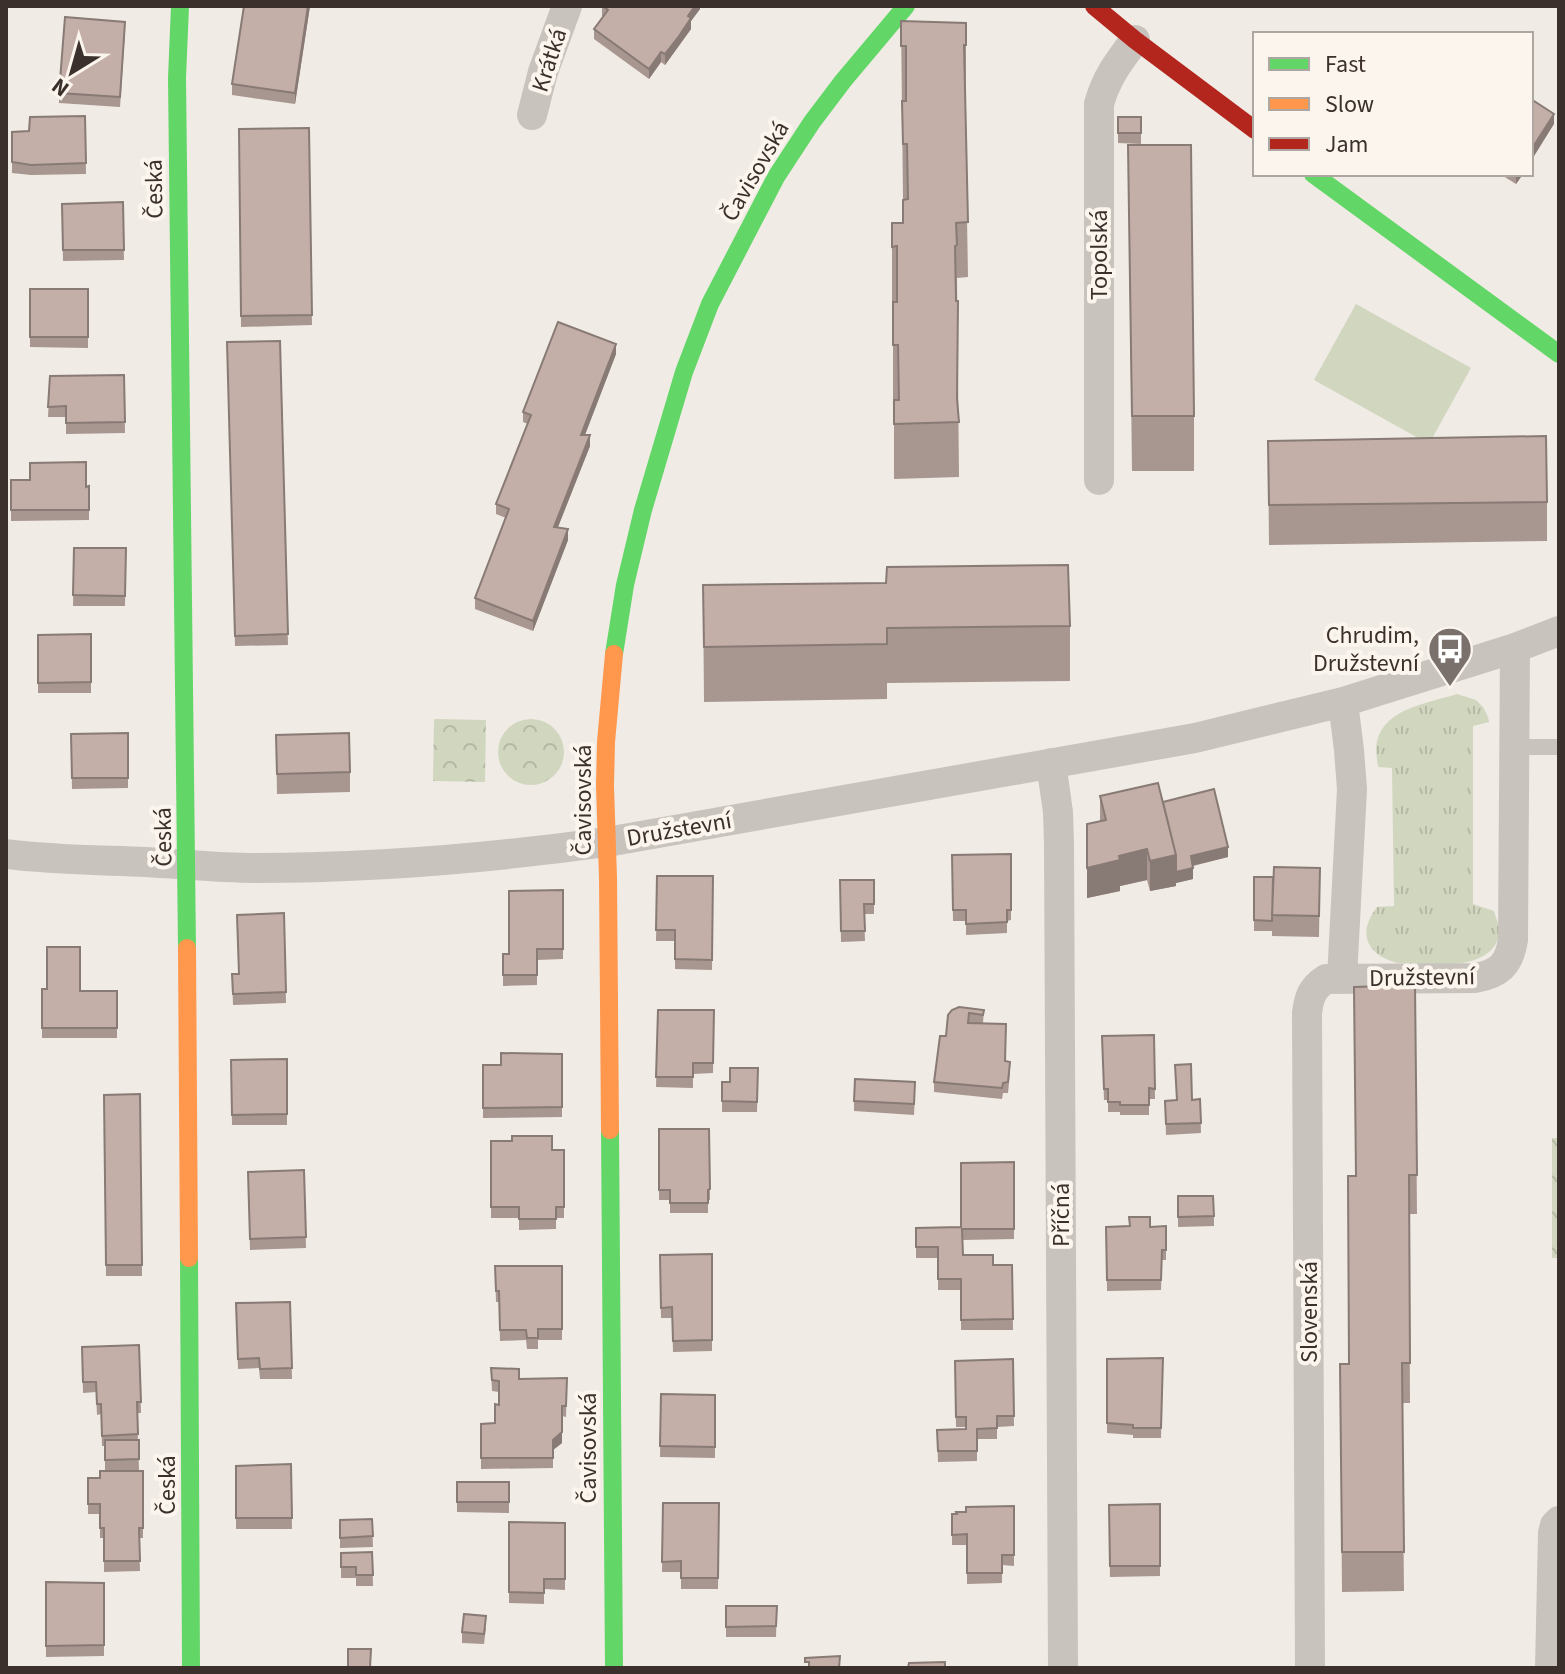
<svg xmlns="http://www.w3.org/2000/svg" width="1565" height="1674" viewBox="0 0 1565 1674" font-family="'Source Sans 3',sans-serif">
	<defs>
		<pattern id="grass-tufts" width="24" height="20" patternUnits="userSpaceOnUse" patternTransform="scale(2)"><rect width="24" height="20" fill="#d1d6bf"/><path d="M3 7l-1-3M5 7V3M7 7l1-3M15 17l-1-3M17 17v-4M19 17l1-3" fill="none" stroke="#b4b8a4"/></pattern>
		<pattern id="park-crowns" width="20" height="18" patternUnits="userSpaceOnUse" patternTransform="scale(2)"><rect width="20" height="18" fill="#d1d6bf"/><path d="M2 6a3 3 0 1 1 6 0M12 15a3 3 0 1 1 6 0" fill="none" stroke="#b4b8a4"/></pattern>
	</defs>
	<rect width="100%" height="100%" fill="#f0ebe5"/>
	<!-- grass -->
	<path fill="url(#grass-tufts)" d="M1457 694 1476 700 1483 707 1488 717 1489 722 1473 726V904L1494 911C1496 919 1501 928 1499 935 1491 974 1426 963 1397 963 1366 954 1357 933 1377 907L1394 906 1392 768 1378 767C1377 759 1375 750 1377 741 1385 708 1429 703 1457 694Z"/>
	<!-- park -->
	<path fill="url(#park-crowns)" d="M498 752a33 33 0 1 1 66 0a33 33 0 1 1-66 0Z
		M434 719 486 720 485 782 433 781Z
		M1552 1138H1559V1258H1552Z"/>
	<!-- garden -->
	<path fill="#d1d6bf" d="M1356 304 1471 368 1429 444 1314 380Z"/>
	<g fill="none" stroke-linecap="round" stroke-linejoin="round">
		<!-- lane -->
		<path stroke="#c9c3be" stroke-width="16" d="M1515 747H1559"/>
		<!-- street -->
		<path stroke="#c9c3be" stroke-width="30" d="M532 115 543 72 567 6
			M1099 480V104C1106 78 1119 61 1135 40
			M1051 763 1058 812 1059 844 1063 1668
			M6 854C52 860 99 860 146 862 182 864 219 868 255 868 373 868 491 858 607 842L1195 738 1343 702 1515 648 1559 631
			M1342 978 1352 789 1349 750 1343 702
			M1310 1668 1307 1013C1309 997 1312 988 1326 979L1475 978C1499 974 1509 965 1513 940L1515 648
			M1550 1668 1553 1533 1555 1525 1559 1521"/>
		<!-- fast -->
		<path stroke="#63d668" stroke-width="18" d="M180 6 177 78 187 948
			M1313 174 1559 354
			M614 654 625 585 643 510 684 372 710 304 776 177 812 122 843 81 906 6
			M610 1130 614 1668
			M189 1258 191 1668"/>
		<!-- slow -->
		<path stroke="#ff974d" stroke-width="18" d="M187 948 189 1258
			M610 1130 608 878 605 786 606 742 614 654"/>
		<!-- jam -->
		<path stroke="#b3261e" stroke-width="18" d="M1094 6 1135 40 1255 130"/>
	</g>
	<!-- wall -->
	<path fill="#a89690" d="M310 6 295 104 232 95V84Z
		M602 6H700V9L691 21V29L665 65 661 62 649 79 594 39V29L603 17 602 16Z
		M901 21 966 23V78L965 100 968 277 957 278 959 477 894 479V400H898H893V302L897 301H892V223H903L907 199H903Z
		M125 33 120 107 59 103V93Z
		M85 116 86 174 31 175 12 173V132L29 131Z
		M1118 117H1141V144L1118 143Z
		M309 128 312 325 241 327 239 129Z
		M1128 145 1194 416V471H1132Z
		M1500 174H1523L1516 184Z
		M123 202 124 260 63 261 62 204Z
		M30 289H88V348L30 347Z
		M280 341 288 645 235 646 227 342Z
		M616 354 585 435 590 446 558 527 568 540 533 631 475 609V598L506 518 496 514V504L528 424 523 422V412Z
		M124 375 125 433 66 434V417H48L50 376Z
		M1268 441 1547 502V541L1269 545Z
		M11 480 89 486V520L11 521Z
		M74 548H126L125 606H73Z
		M703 585 1070 626V681L887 683V699L704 702Z
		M91 634V693H38V635Z
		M128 733V788L72 789 71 734Z
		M276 735 350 772V792L277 794Z
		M1100 796 1163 802 1228 857 1193 866V879L1176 883V886L1150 891 1147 880 1120 886V891L1087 898 1100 822Z
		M1011 854V920L1007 921V933L966 935V921H953L952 855Z
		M1320 868 1319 937 1272 936V931H1254V877H1273Z
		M657 876H713L712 970 675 969V941H656Z
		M840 880H874V914H864L865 941 841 942Z
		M563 890V959L537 960V985L503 986V954H509Z
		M284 913 286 1003 233 1005 232 974H239Z
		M1415 985 1417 1214H1409L1410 1403H1402L1404 1591 1342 1592 1340 1364H1349Z
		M42 989 117 991V1038H42Z
		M658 1010H714L713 1073 693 1074V1088L656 1087Z
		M984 1010 983 1023 1005 1061 1010 1072 1008 1093H1003L1002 1099 934 1092V1082L946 1036 948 1015Z
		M1154 1035 1155 1099H1149V1115H1120V1112H1108V1100H1104L1102 1036Z
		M562 1054V1117L483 1118V1065H501Z
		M287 1059V1125H232L231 1060Z
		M758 1068 757 1112H722V1082H730Z
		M915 1092 914 1115 854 1111V1101Z
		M140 1094 142 1276H106L104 1095Z
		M1200 1099 1201 1133 1166 1135 1165 1101Z
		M659 1129H709L710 1200H708V1213H670V1200H659Z
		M491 1141 552 1150H564V1218H556V1229L519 1230V1218H491Z
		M1014 1162V1239L963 1240V1255L993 1265H1012L1013 1330H961V1290H938V1258H916V1228L961 1227Z
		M304 1170 306 1248 250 1250 248 1172Z
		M1178 1196 1214 1216V1226L1178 1227Z
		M1166 1226V1260H1162L1161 1290 1107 1291 1106 1227Z
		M712 1254V1351L673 1352 672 1318H661L660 1255Z
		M495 1266H562V1340H538V1349H527L526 1340 500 1341 499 1302H496Z
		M290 1302 292 1379H260L259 1368 238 1369 236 1303Z
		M139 1345 141 1413H137L139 1470H105V1446H102L101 1414 97 1415 96 1392 83 1393 82 1347Z
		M1163 1358 1161 1438H1133V1435L1107 1433V1359Z
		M1013 1359 1014 1426 997 1427V1439H977V1461L938 1462 937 1430 966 1429V1427H956L955 1361Z
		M491 1368 519 1379 567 1378 566 1417 562 1416V1443L553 1450V1468L481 1469V1424L495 1423 499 1405V1392L492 1391Z
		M1559 1387V1492H1558Z
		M661 1394 715 1395V1458L660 1457Z
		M291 1464 292 1529H236V1466Z
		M143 1471V1538H139L140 1571 104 1572V1538H100V1514H88V1478H100Z
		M457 1482H509V1513L457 1512Z
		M663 1503H719L718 1589H681V1572H662Z
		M1160 1504V1576L1110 1577 1109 1505Z
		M1014 1506V1566L1002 1565V1583L967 1584V1545H952V1514Z
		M372 1519 373 1547 340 1548V1520Z
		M509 1522 565 1523V1590L544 1589V1604L509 1603Z
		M372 1552 373 1586H356V1578H341V1553Z
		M46 1582 104 1583V1656L46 1657Z
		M726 1606H777L776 1637H726Z
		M486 1627 484 1644 462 1643V1632Z"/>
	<!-- shaded-wall -->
	<path fill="#887a75" d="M308 6H310L295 104V93Z
		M695 6H700V9L691 21V29L665 65V54Z
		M661 52V62L649 79V69Z
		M1554 114V124L1531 161V150Z
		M1516 174H1523L1516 184Z
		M616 344V354L581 445V435Z
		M590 435V446L554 537V527Z
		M568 529V540L533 631V621Z
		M1228 847V857L1191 866V856Z
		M1147 849V880L1120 886V891L1087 898V868L1119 856Z
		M1176 855 1193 868V879L1176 883V886L1150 891V861Z
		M562 1432V1443L553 1450V1440Z"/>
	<!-- building -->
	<path fill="#c3afa7" stroke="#887a75" stroke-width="2" d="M244 6H308L295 93 232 84Z
		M603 6H695L688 16 691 18 679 36 665 54 661 52 649 69 594 29 608 10Z
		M65 17 125 22 120 97 59 93Z
		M901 21 966 23V45H964L968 222 956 223 957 245 955 246 956 301H958L957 399 959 422 894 424V400H899L898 345H893V302H897V246L892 247V223H903V200L908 199 907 144H903L902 101H906V46H901Z
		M1531 99 1554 114 1531 150Z
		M85 116 86 163 31 165 12 162V132L29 131 30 117Z
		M1118 117H1141V133H1118Z
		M309 128 312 315 241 316 239 129Z
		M1128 145H1191L1194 416H1132Z
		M123 202 124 250H63L62 204Z
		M30 289H88V337H30Z
		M558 322 616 344 581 435H590L554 527 568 529 533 621 475 598 509 509 496 504 531 415 523 412Z
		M280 341 288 634 235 636 227 342Z
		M124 375 125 422 66 423V406L48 407 50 376Z
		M1546 436 1547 502 1269 505 1268 441Z
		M86 462V487L89 486V510H11V480H30V463Z
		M74 548H126L125 596 73 595Z
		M1068 565 1070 626 887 628V644L704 647 703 585 886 583 887 567Z
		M91 634V682L38 683V635Z
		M128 733V778H72L71 734Z
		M349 733 350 772 277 774 276 735Z
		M1158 783 1176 855 1150 861 1147 849 1119 856 1120 860 1087 868V824L1106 820 1100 796Z
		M1214 789 1228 847 1191 856 1193 868 1176 872V855L1163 802Z
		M1011 854V910H1007V922L966 924V910H953L952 855Z
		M1274 867 1320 868 1319 916 1272 915Z
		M657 876H713L712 960 675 959V930H656Z
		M1254 877H1273L1272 921 1254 920Z
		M840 880H874V904H864L865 931H841Z
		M563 890V949H537V975H503V954H509V891Z
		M284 913 286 992 233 994 232 974H239L237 915Z
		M47 947H80V991H117V1028H42V989H47Z
		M1415 985 1417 1175H1409L1410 1363H1402L1404 1552H1342L1340 1364H1349L1348 1176H1356L1354 987Z
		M959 1007 984 1010 983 1015 969 1013 968 1023 1006 1024 1005 1061 1010 1062 1008 1082 1003 1083 1002 1088 934 1082 940 1036H946L948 1015 952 1010Z
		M658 1010H714L713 1063H693V1077H656Z
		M1154 1035 1155 1089 1149 1088V1105H1120V1102H1108V1089H1104L1102 1036Z
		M501 1053 562 1054V1107L483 1108V1065H501Z
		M287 1059V1114L232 1115 231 1060Z
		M1191 1064 1192 1100 1200 1099 1201 1123 1166 1124 1165 1101 1177 1100 1175 1065Z
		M730 1068H758L757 1102 722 1101V1082H730Z
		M855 1079 915 1082 914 1104 854 1101Z
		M140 1094 142 1265H106L104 1095Z
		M659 1129H709L710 1189 708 1190V1203H670V1190H659Z
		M512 1136H552V1150H564V1207H556V1219H519V1207H491V1141H512Z
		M1014 1162V1229H962L963 1255H993V1265H1012L1013 1319 961 1320V1279H938V1247H916V1228L961 1227V1163Z
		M304 1170 306 1237 250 1239 248 1172Z
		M1178 1196H1213L1214 1216 1178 1217Z
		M1129 1217H1150V1227L1166 1226V1250H1162L1161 1280H1107L1106 1227 1130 1226Z
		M712 1254V1340L673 1341 672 1307 661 1308 660 1255Z
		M495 1266H562V1329H538V1338H527L526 1330H500L499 1291H496Z
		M290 1302 292 1368 260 1369 259 1358 238 1359 236 1303Z
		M139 1345 141 1402H137L138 1434 102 1436 101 1404H97L96 1382H83L82 1347Z
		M1163 1358 1161 1428H1133V1425L1107 1423V1359Z
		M1013 1359 1014 1416H997V1428L977 1429V1451H938L937 1430 966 1429V1417H956L955 1361Z
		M491 1368 519 1369V1379L567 1378 566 1406H562V1432L553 1440V1458H481V1424L495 1423V1404L499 1405V1381L492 1380Z
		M1559 1387V1452H1558Z
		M661 1394 715 1395V1447L660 1446Z
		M105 1440H139V1459L105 1460Z
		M291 1464 292 1518H236V1466Z
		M100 1471H143V1528H139L140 1561H104V1528H100V1504H88V1478H100Z
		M457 1482H509V1502H457Z
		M663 1503H719L718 1578H681V1561L662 1562Z
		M1160 1504V1566H1110L1109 1505Z
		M1014 1506V1555H1002V1573H967V1534L952 1535V1514H957L956 1512H966V1507Z
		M372 1519 373 1536 340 1538V1520Z
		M509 1522 565 1523V1579H544V1593L509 1592Z
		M372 1552 373 1575H356V1567H341V1553Z
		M46 1582 104 1583V1645L46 1646Z
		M726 1606H777L776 1626 726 1627Z
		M464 1614 486 1616 484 1634 462 1632Z
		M348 1649H371L370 1668H348Z
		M840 1656 839 1668H809V1662H805V1658Z
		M945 1662V1668H908L909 1663Z
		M513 1667H540V1668H513Z"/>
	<!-- icons -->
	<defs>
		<g id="bus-pin" transform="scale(2.3)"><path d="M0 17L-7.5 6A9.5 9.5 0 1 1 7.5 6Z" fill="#7a716c" stroke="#fbf5ee"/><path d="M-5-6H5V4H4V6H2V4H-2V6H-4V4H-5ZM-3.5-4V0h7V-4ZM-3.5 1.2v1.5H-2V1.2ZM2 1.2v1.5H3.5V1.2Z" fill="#fff"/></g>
	</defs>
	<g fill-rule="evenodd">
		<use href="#bus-pin" x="1450" y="649"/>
	</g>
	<g text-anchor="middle" stroke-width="8" stroke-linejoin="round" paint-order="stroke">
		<!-- street labels -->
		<g font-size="24" fill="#3b302b" stroke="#fbf5ee">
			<text transform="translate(549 60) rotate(-72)" y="8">Krátká</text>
			<text transform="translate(755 171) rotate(-60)" y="8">Čavisovská</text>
			<text transform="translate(154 189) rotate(-91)" y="8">Česká</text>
			<text transform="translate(1099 255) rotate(-90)" y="8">Topolská</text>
			<text transform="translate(583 800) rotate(-90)" y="8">Čavisovská</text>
			<text transform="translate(679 829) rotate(-10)" y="8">Družstevní</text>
			<text transform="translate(163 837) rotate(-91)" y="8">Česká</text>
			<text transform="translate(1422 977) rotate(-1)" y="8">Družstevní</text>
			<text transform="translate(1061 1215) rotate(-90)" y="8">Příčná</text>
			<text transform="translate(1309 1312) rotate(-90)" y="8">Slovenská</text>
			<text transform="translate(588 1448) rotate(-90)" y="8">Čavisovská</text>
			<text transform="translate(167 1485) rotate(-90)" y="8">Česká</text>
		</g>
		<!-- poi labels -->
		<g font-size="24" fill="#3b302b" stroke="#fbf5ee" text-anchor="end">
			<text x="1419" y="643">Chrudim,<tspan x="1419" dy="28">Družstevní</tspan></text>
		</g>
	</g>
	<!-- border -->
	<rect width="1565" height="1674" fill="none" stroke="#3b302b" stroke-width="16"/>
	<!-- legend -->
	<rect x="1253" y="32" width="280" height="144" fill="#fbf5ee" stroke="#aea6a0" stroke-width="2"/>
	<rect x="1269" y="58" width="40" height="12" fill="#63d668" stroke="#aea6a0" stroke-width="2"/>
	<text x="1325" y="72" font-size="24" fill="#3b302b">Fast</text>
	<rect x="1269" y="98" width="40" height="12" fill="#ff974d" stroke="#aea6a0" stroke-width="2"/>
	<text x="1325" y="112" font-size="24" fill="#3b302b">Slow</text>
	<rect x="1269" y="138" width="40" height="12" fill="#b3261e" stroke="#aea6a0" stroke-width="2"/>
	<text x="1325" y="152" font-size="24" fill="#3b302b">Jam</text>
	<!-- north arrow -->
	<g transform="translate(72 72) rotate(217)" stroke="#fbf5ee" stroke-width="6" paint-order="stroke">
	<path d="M0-6L14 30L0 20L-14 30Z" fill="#3b302b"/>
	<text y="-12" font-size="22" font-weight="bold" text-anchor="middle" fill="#3b302b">N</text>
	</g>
</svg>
